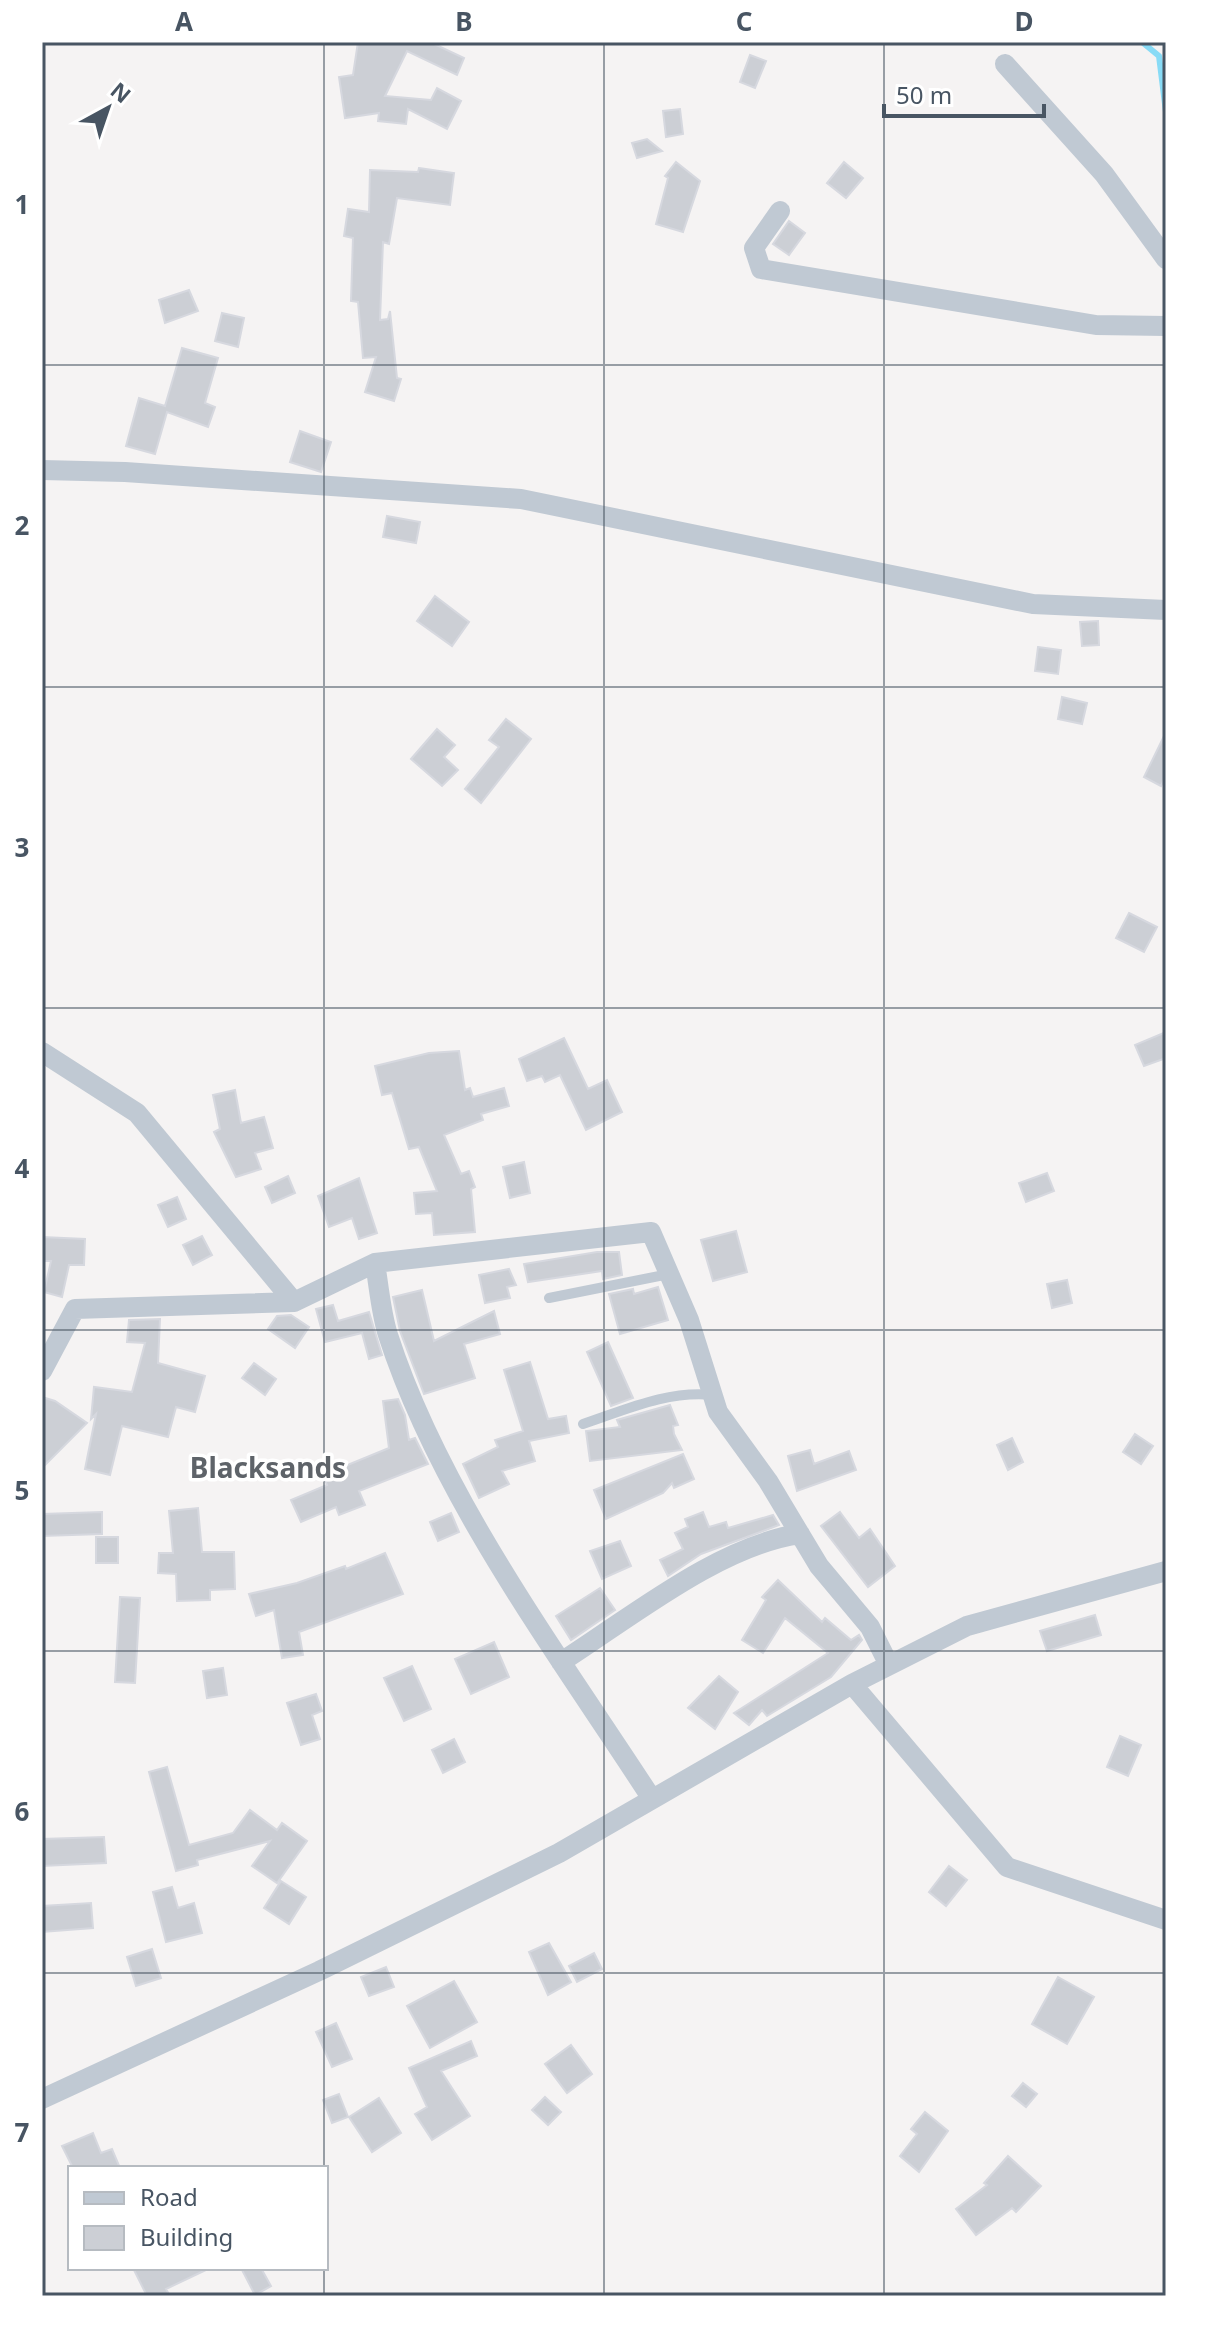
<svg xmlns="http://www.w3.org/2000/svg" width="1208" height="2338" viewBox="0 0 1208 2338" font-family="'Noto Sans',sans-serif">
	<rect width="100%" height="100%" fill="#f5f3f3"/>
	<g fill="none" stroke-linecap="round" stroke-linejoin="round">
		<!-- stream -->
		<path stroke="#88dbf6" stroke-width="6" d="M1142 42 1159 56 1166 112"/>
	</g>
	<!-- building -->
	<path fill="#cccfd5" stroke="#d6d8df" stroke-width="2" d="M358 42H430L464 58 457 75 407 51 385 96 431 100 437 88 461 101 447 129 408 109 406 124 378 121 379 113 345 118 339 77 353 75Z
		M750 55 766 61 755 88 740 82Z
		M680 109 683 134 666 137 663 111Z
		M647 139 662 151 637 158 632 143Z
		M676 162 700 181 683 232 656 224 668 178 665 176Z
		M844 162 863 178 846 198 827 183Z
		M419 168 454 173 450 205 397 198 389 244 383 242 380 320 388 319 390 311 397 378 401 379 394 401 365 392 376 357 363 358 358 302 351 301 353 238 344 236 348 209 369 212 370 170 418 172Z
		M789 221 805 233 789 255 773 244Z
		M189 290 198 311 165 323 159 300Z
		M222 313 244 318 238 347 215 341Z
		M182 348 218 358 205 403 215 407 208 427 167 412 155 454 126 446 139 398 165 406Z
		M300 431 331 442 321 472 290 462Z
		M387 516 420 522 416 543 383 537Z
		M435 596 469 622 452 646 417 621Z
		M1098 621 1099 645 1082 646 1080 622Z
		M1038 647 1061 650 1058 674 1035 671Z
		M1062 697 1087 703 1082 724 1058 719Z
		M506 719 531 739 481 803 465 789 499 747 489 740Z
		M437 729 455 745 444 757 458 770 442 786 411 759Z
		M1166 732V775L1161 786 1144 777Z
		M1129 913 1157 927 1144 952 1116 938Z
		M1166 1032V1058L1144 1066 1135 1045Z
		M564 1038 588 1089 607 1080 622 1112 586 1130 560 1075 545 1082 542 1076 527 1081 519 1059Z
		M459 1051 465 1090 470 1088 473 1097 504 1088 509 1106 481 1114 483 1120 444 1135 461 1174 469 1171 475 1187 471 1189 475 1232 434 1235 432 1213 416 1214 414 1193 437 1191 419 1147 409 1149 392 1093 382 1095 375 1066 429 1053Z
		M235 1090 241 1123 264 1117 273 1148 255 1153 261 1169 236 1177 214 1132 220 1129 213 1095Z
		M524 1162 530 1193 510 1198 503 1167Z
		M1047 1173 1054 1191 1026 1202 1019 1183Z
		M288 1176 295 1193 272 1203 265 1187Z
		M359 1178 377 1233 359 1239 352 1218 329 1227 318 1196Z
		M177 1197 186 1219 168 1227 158 1205Z
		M736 1231 747 1272 713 1281 701 1240Z
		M202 1236 212 1255 193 1265 183 1245Z
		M42 1237 85 1239 84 1265H69L62 1297 44 1292 51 1261H42Z
		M597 1252H619L622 1275 603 1279 602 1271 528 1282 524 1264Z
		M509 1269 516 1285 507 1287 510 1298 485 1303 479 1275Z
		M1067 1280 1072 1303 1052 1308 1047 1284Z
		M658 1287 668 1320 620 1334 609 1294 633 1289 634 1294Z
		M422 1290 434 1341 494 1311 500 1334 464 1344 475 1378 424 1394 400 1331 393 1297Z
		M333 1305 338 1321 369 1312 382 1355 369 1359 362 1333 325 1342 316 1309Z
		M291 1315 309 1327 295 1348 268 1329 277 1316Z
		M160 1319 158 1363 205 1376 195 1412 176 1407 168 1437 122 1426 110 1475 85 1469 96 1414 91 1419 94 1387 132 1392 145 1343 127 1342 129 1320Z
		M608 1342 633 1398 611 1406 587 1352Z
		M530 1362 548 1419 566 1416 569 1433 529 1441 535 1461 502 1471 509 1484 479 1498 463 1464 498 1447 495 1440 523 1431 504 1370Z
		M254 1363 276 1379 265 1395 242 1378Z
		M42 1397 55 1401 87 1423 42 1468Z
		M398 1399 405 1415 409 1440 415 1438 428 1464 359 1491 365 1505 339 1515 336 1507 301 1522 291 1500 327 1485 323 1475 389 1448 383 1401Z
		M670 1405 678 1425 673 1426 674 1434 682 1450 590 1461 586 1431 620 1427 617 1420Z
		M1135 1434 1153 1446 1141 1464 1123 1452Z
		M1012 1438 1023 1462 1008 1470 997 1445Z
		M810 1450 814 1464 849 1451 856 1470 797 1491 788 1456Z
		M683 1454 694 1479 674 1488 672 1483 663 1493 606 1519 594 1490Z
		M198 1508 202 1552H234L235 1589 210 1590V1600L177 1601 176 1574 158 1573 159 1553H173L169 1511Z
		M102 1512V1534L42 1536V1514Z
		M703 1512 709 1527 726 1522 728 1528 773 1515 779 1525 701 1554 668 1576 660 1560 683 1549 675 1533 688 1527 685 1519Z
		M840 1512 859 1538 870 1529 895 1566 868 1587 821 1526Z
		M451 1513 459 1532 438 1541 430 1522Z
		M96 1537H118V1563H96Z
		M620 1541 631 1566 602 1579 590 1551Z
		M385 1553 403 1594 299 1632 303 1655 282 1658 274 1610 256 1616 249 1594 297 1583 345 1566 346 1569Z
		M778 1580 822 1622 825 1618 851 1640 859 1635 862 1640 831 1677 767 1716 762 1710 749 1725 734 1713 828 1653 785 1618 763 1653 742 1640 766 1600 762 1597Z
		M600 1588 615 1610 571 1640 556 1616Z
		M120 1597 140 1598 135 1683 115 1682Z
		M1095 1615 1101 1635 1047 1651 1040 1631Z
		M494 1642 509 1677 471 1694 455 1659Z
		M412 1666 431 1709 404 1721 384 1678Z
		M223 1668 227 1695 207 1698 203 1671Z
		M719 1676 738 1692 715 1729 688 1708Z
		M316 1694 322 1711 312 1715 320 1739 301 1745 287 1703Z
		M1120 1736 1141 1745 1128 1776 1107 1767Z
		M454 1739 465 1762 443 1773 432 1750Z
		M167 1767 189 1845 233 1833 250 1810 277 1830 282 1823 307 1841 277 1883 252 1866 270 1841 197 1860 198 1865 176 1871 149 1772Z
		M104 1837 106 1863 42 1866V1839Z
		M949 1866 967 1880 946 1906 929 1892Z
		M281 1881 306 1897 289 1924 264 1908Z
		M172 1887 178 1908 194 1903 202 1933 166 1942 153 1892Z
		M91 1903 93 1928 42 1932V1906Z
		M549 1943 571 1982 548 1995 529 1952Z
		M152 1949 161 1978 136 1986 127 1957Z
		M594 1953 602 1969 577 1982 569 1966Z
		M386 1967 394 1987 369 1996 361 1977Z
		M1058 1977 1094 1997 1067 2044 1032 2024Z
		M454 1981 477 2022 430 2048 407 2006Z
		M336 2023 352 2059 332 2067 316 2032Z
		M471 2041 477 2056 441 2071 470 2116 432 2140 415 2114 427 2107 409 2068Z
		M571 2045 592 2074 567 2093 545 2064Z
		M1023 2083 1037 2094 1026 2107 1012 2096Z
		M339 2094 348 2117 332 2123 323 2100Z
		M545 2097 561 2112 548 2125 532 2110Z
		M379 2098 401 2133 372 2152 349 2117Z
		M925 2112 948 2131 919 2172 900 2156 917 2134 911 2129Z
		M93 2133 101 2153 112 2149 120 2168H68L72 2166 62 2146Z
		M1008 2156 1041 2186 1016 2212 1012 2208 976 2235 956 2209 987 2185 984 2183Z
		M133 2268H210L166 2289 170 2296H147Z
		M241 2268H261L271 2286 255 2295Z"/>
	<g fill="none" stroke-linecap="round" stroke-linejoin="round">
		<!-- lane -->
		<path stroke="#c0c9d3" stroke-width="10" d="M549 1298 669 1274
			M583 1424C625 1410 668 1390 713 1395"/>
		<!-- street -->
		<path stroke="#c0c9d3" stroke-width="20" d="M1005 64 1104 174 1166 259
			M780 211 754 248 761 269 1096 325 1166 326
			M42 470 125 472 521 499 1033 604 1166 610
			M42 1052 137 1113 294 1302
			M375 1263C379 1287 381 1313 388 1335 440 1497 560 1657 652 1799
			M42 1371 75 1309 294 1302 375 1263 651 1232 689 1320 718 1412 768 1481 819 1566 870 1627 889 1665
			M561 1662C630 1618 720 1545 800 1534
			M852 1684 1007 1867 1166 1920
			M42 2099 319 1971 559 1853 852 1684 967 1626 1166 1571"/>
	</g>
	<!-- grid -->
	<path fill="none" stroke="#485563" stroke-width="2" stroke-opacity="0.55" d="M324 42V2168M604 42V2296M884 42V2296M42 365H1166M42 687H1166M42 1008H1166M42 1330H1166M42 1651H1166M42 1973H1166M324 2268V2296"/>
	<g text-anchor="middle" stroke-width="7" stroke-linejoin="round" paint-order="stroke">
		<!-- neighbourhood labels -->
		<g font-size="28" font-weight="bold" fill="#5e6369" stroke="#fff">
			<text x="268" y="1478">Blacksands</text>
		</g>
	</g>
	<!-- border -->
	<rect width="1208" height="2338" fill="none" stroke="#ffffff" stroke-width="88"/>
	<!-- legend -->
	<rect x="68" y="2166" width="260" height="104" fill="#ffffff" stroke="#b6bbc1" stroke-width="2"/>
	<rect x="84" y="2192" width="40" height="12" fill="#c0c9d3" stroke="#b6bbc1" stroke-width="2"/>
	<text x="140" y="2206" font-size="24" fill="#485563">Road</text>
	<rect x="84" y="2226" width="40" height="24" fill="#cccfd5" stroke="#b6bbc1" stroke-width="2"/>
	<text x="140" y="2246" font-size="24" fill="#485563">Building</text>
	<!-- north arrow -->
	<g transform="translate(108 108) rotate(40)" stroke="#ffffff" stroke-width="6" paint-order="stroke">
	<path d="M0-6L14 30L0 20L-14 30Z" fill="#485563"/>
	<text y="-12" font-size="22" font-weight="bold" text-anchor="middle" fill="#485563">N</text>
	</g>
	<!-- scale -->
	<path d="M884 104v12h160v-12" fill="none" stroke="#485563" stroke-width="4"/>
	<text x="896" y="104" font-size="24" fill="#485563" stroke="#ffffff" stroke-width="6" paint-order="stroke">50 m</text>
	<rect x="44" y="44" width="1120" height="2250" fill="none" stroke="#485563" stroke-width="3"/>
	<g font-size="26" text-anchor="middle" font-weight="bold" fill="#485563">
		<text x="184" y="31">A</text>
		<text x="464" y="31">B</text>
		<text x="744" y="31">C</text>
		<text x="1024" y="31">D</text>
		<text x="22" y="214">1</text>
		<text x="22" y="535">2</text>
		<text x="22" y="857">3</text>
		<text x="22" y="1178">4</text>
		<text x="22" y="1500">5</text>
		<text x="22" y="1821">6</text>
		<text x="22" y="2142">7</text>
	</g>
</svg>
